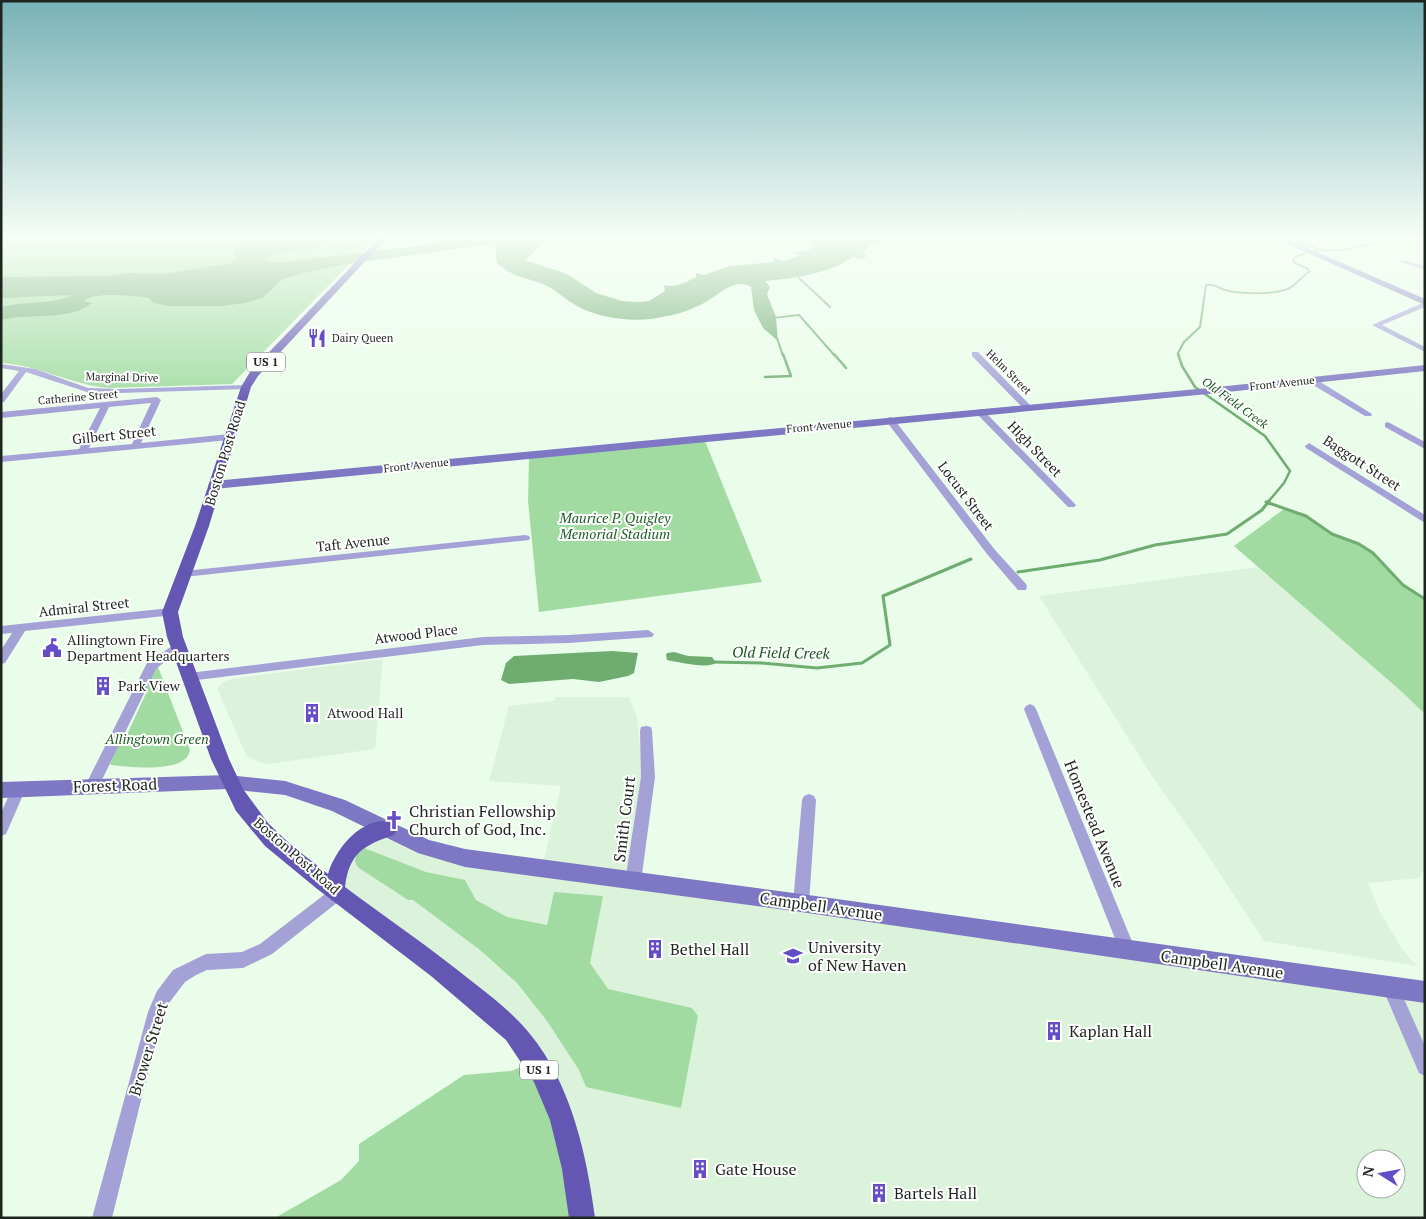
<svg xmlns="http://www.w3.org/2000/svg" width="1426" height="1219" viewBox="0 0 1426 1219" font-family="'PT Serif',serif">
	<rect width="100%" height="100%" fill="#eafdea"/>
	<!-- built -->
	<path fill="#dbf3da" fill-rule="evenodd" d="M1258 567 1402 692 1425 714V868L1419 878 1368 883 1380 912 1402 949 1417 966 1264 941 1203 848 1152 776 1039 596Z
		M383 659 375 749 268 764 258 762 246 755 217 688 225 681 237 678Z
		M556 697H629L637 717 640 745 648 777 633 881 1425 992V1218H582L535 1062 336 879 374 831 412 842 542 868 561 786 489 781 509 706 554 701ZM1366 1159H1396V1189H1366Z"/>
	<!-- green -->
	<path fill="#a2dba2" d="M1 239H374L232 384 109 388C72 385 38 365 1 363Z
		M705 441 762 582 539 612 528 501 529 458Z
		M1284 509 1306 516 1332 534 1359 544 1373 553 1403 585 1425 599V714L1402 692 1234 546Z
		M158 667 190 750C187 774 130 767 111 765L110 764 117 747 124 741 148 689 145 687 153 669Z
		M364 848 426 872 465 880 476 900 507 917 547 925 554 892 603 896 590 963 608 989 692 1008 698 1016 681 1108 586 1087 579 1070 547 1021 517 983 480 950 413 900H408L359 868C351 860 357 854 364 848Z
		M535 1062 582 1218H275L341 1180 359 1161V1144L464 1075 511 1071Z"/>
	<!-- water -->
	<path fill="#6fac70" d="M248 239H274L279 242 306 239 324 240V245C305 251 285 252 266 257L264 260 277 263 417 246 455 239H548L525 260 567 274 596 293 622 301 639 302 649 301 665 291 664 285C676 288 684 283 696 277V273L704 275 730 266 774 262V258L783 261 799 256 793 252 806 251 813 248 815 245 802 239 885 240 867 247 862 252 867 256 862 259 853 257C828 274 795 278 765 281L770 287 767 294 776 317 778 341 763 328 754 310 751 287C734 276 715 299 700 305 690 310 678 314 667 316 640 323 602 320 577 306 566 300 556 290 545 285 524 276 515 279 497 263L495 246 490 244 347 264 312 271 283 279 262 298 245 303 221 306H170L154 303 149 298C133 296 95 291 84 301L92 303C72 321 27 313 1 320V307C24 301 51 305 72 295L1 298V277L108 276 126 273 163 274 231 263 236 260 234 251 237 244Z
		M612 651 638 653 634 673 628 676 599 682 573 679 509 684 501 680 506 663 514 656Z
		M674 652 688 656 712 657 716 663C707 669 678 662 667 660L666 655 667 653Z"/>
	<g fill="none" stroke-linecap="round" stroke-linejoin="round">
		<!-- stream-far2 -->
		<path stroke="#6fac70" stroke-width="2" d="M1294 239 1317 249
			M1315 250C1342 251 1359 249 1384 239
			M799 278 830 307
			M773 318 799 315 835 356
			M777 338 783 356
			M1179 356 1178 353 1184 342 1200 327 1206 285C1214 283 1218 288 1225 290 1240 294 1283 296 1294 285 1299 281 1303 276 1309 272L1308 269 1293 262 1295 257 1306 253"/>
		<!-- stream-far1 -->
		<path stroke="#6fac70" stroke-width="2.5" d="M834 354 846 368
			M1178 354 1182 366 1195 387 1265 436 1290 471 1284 483 1268 502
			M765 377 791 376 783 354"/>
		<!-- stream -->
		<path stroke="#6fac70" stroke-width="3" d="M1266 502 1306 516 1332 534 1359 544 1373 553 1403 585 1425 599
			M1018 572 1100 560 1155 545 1227 534 1262 510 1269 501
			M713 662 762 663 817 668 862 663 890 645 883 596 971 559"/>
		<!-- street -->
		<path fill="#a4a1d6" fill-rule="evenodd" d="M736 239H742L743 240 740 242Z
			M1401 260 1425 266V270L1401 262Z
			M1425 302V307L1382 325 1425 347V352L1372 325Z
			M972 352H978L1030 405V409H1024L972 356Z
			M1 364 35 369 88 388 119 389 246 385 250 387 246 389 119 393 87 392 26 372 4 402H1V394L19 371 1 368Z
			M1308 378H1314L1372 414 1371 416H1365L1308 382Z
			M157 397 161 400 141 443 229 434 233 437 229 440 1 462V456L79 449 100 408 1 418V412ZM151 403 132 444 89 448 109 407Z
			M980 409 983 410 1074 503 1076 505 1074 507H1068L977 414 976 412Z
			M890 417 893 418 995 550 1026 584 1027 587 1026 590H1018L987 554 887 422V418Z
			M1388 422 1425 442V449L1385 427V423Z
			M1309 443 1425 515V523L1306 448 1305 446Z
			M525 535 529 536 530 538 529 540 184 577 179 574 184 571Z
			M170 608 174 609 176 612 174 615 25 631 5 663 1 664V650L12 633 1 634V626Z
			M648 630 654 634 652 637 569 643 483 645 189 681 185 680 183 677 185 674 189 673 483 637 569 635Z
			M178 642 184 646 156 669 97 790 92 792 87 790 85 786 147 663Z
			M1030 704 1034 706 1036 709 1136 951 1134 956 1128 959 1122 956 1120 951 1024 709 1026 706Z
			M646 726 651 727 652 731 655 777 641 882 638 887 633 889 628 887 625 882 641 777 640 731 641 727Z
			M19 782 24 784 26 788 6 834 1 836V813L14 784Z
			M809 794 814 796 816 800 809 903 806 908 801 910 796 908 793 903 802 800 804 796Z
			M338 886 343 888 346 893 343 898 272 954 243 968 207 970 196 975 185 982 169 1003 164 1013 146 1080 112 1218H92L148 1012 157 991 173 970 206 954 242 952 260 944 333 888Z
			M1390 979 1396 981 1425 1046V1076L1419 1073 1382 987 1384 981Z"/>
		<!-- secondary -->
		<path fill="#7e77c3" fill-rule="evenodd" d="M1276 239H1287L1425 299V305Z
			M1425 365V371L1208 394 214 489 208 485 214 481 1208 388Z
			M228 775 285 781 345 800 429 840 465 849 801 894 1425 981V1003L801 912 465 867 418 853 332 811 285 795 228 789 1 798V782Z"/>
		<!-- primary -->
		<path fill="#6457b3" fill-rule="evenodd" d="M378 239H386L258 376 251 387 209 526 178 612 183 637 229 759 243 789 268 823 291 845 328 874C335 849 364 813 394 823L397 829 394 835C364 845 349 853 345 887 388 919 432 949 474 983 497 1001 519 1018 537 1043 573 1093 587 1157 595 1218H569L562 1169 550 1120 534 1082 506 1040 431 976 316 888 265 846 236 811 211 759 167 637 162 612 195 526 241 387 250 372Z"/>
	</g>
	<!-- sky -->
	<linearGradient id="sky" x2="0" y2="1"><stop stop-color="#77b1b8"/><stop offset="0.58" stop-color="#f6fef6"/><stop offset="1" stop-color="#f6fef6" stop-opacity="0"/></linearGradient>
	<rect width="1426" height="410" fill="url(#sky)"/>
	<!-- icons -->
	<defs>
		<g id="restaurant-bare" transform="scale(1.5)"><path d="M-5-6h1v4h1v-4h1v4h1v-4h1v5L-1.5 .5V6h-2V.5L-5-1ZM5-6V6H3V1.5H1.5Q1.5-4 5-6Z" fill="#644dc6" stroke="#fff" stroke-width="2.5" paint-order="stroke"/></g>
		<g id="civic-bare" transform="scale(1.5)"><path d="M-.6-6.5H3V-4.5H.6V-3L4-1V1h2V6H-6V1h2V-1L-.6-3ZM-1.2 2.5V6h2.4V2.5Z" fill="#644dc6" stroke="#fff" stroke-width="2.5" paint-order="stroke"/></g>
		<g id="building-bare" transform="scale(1.5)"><path d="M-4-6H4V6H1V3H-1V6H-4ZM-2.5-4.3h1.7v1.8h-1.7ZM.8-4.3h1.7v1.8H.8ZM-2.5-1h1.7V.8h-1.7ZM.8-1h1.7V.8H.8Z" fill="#644dc6" stroke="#fff" stroke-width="2.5" paint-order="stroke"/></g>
		<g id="church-bare" transform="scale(1.5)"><path d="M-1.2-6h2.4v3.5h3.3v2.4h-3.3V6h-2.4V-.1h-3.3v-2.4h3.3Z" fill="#644dc6" stroke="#fff" stroke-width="2.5" paint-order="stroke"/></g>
		<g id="university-bare" transform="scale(1.5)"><path d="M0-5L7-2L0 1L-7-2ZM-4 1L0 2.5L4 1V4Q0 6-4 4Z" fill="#644dc6" stroke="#fff" stroke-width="2.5" paint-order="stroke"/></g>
	</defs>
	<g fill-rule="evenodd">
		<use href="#restaurant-bare" x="317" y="338"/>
		<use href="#civic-bare" x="52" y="648"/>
		<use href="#building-bare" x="103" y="686"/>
		<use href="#building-bare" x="312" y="713"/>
		<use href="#church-bare" x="394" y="820"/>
		<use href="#building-bare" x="655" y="949"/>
		<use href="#university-bare" x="793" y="956"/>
		<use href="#building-bare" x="1054" y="1031"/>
		<use href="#building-bare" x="700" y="1169"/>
		<use href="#building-bare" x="879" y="1193"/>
	</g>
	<g text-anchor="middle" stroke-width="4" stroke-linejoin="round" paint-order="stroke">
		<!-- far-poi labels -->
		<g font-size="11" fill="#1e251e" stroke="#fff" text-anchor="start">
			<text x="332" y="342">Dairy Queen</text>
		</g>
		<!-- far-street labels -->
		<g font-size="11" fill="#1e251e" stroke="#fff">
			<text transform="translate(1009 372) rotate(45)" y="4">Helm Street</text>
			<text transform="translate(122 377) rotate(1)" y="4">Marginal Drive</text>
			<text transform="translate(1282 383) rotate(-6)" y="4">Front Avenue</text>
			<text transform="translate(78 397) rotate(-5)" y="4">Catherine Street</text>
			<text transform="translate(819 426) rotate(-5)" y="4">Front Avenue</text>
			<text transform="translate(416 465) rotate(-6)" y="4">Front Avenue</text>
		</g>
		<!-- shield labels -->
		<g fill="#fff" stroke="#626662" stroke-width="1">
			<rect x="247" y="352.5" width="38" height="19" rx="4"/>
			<rect x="520" y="1060.5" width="38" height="19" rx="4"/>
		</g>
		<g font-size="12" font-weight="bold" fill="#1e251e">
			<text x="266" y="366">US 1</text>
			<text x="539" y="1074">US 1</text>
		</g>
		<!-- far-water labels -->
		<g font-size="12" font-style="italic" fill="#19581f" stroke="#fff">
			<text transform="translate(1235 403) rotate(36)" y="4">Old Field Creek</text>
		</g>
		<!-- street labels -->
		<g font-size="14" fill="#1e251e" stroke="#fff">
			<text transform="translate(114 435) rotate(-6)" y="5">Gilbert Street</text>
			<text transform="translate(1035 449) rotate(46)" y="5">High Street</text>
			<text transform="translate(225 453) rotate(-73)" y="5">Boston Post Road</text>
			<text transform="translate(1362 463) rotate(33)" y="5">Baggott Street</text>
			<text transform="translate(966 496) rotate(53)" y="5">Locust Street</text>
			<text transform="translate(353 543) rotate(-6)" y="5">Taft Avenue</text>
			<text transform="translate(84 607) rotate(-6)" y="5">Admiral Street</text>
			<text transform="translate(416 634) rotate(-7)" y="5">Atwood Place</text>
			<text transform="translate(297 856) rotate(41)" y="5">Boston Post Road</text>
		</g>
		<!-- park labels -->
		<g font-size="14" font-style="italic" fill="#1c5b22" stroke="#fff">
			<text x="615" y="523">Maurice P. Quigley<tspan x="615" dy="16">Memorial Stadium</tspan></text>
			<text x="157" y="744">Allingtown Green</text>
		</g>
		<!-- poi labels -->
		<g font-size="14" fill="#1e251e" stroke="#fff" text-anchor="start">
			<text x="67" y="645">Allingtown Fire<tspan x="67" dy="16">Department Headquarters</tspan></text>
			<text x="118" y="691">Park View</text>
			<text x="327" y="718">Atwood Hall</text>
		</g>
		<!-- water labels -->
		<g font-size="15" font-style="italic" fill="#19581f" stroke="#fff">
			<text transform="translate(781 653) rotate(1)" y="5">Old Field Creek</text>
		</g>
		<!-- near-street labels -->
		<g font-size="16" fill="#1e251e" stroke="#fff">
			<text transform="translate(115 785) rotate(-2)" y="6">Forest Road</text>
			<text transform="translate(624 819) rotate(-83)" y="6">Smith Court</text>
			<text transform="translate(1095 824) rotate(68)" y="6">Homestead Avenue</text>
			<text transform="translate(821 906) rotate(8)" y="6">Campbell Avenue</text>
			<text transform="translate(1222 964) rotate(8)" y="6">Campbell Avenue</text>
			<text transform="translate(148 1049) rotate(-73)" y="6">Brower Street</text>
		</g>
		<!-- near-poi labels -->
		<g font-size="16" fill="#1e251e" stroke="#fff" text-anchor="start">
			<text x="409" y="817">Christian Fellowship<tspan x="409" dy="18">Church of God, Inc.</tspan></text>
			<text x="808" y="953">University<tspan x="808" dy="18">of New Haven</tspan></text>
			<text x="670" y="955">Bethel Hall</text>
			<text x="1069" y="1037">Kaplan Hall</text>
			<text x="715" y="1175">Gate House</text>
			<text x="894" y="1199">Bartels Hall</text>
		</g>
	</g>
	<!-- border -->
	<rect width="1426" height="1219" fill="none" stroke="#1e251e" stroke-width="5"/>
	<!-- north arrow -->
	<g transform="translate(1381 1174) rotate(281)"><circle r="24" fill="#ffffff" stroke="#a5a8a5"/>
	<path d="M0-4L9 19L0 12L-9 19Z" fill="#644dc6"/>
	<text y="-8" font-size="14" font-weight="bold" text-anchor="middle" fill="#1e251e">N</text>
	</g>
</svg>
